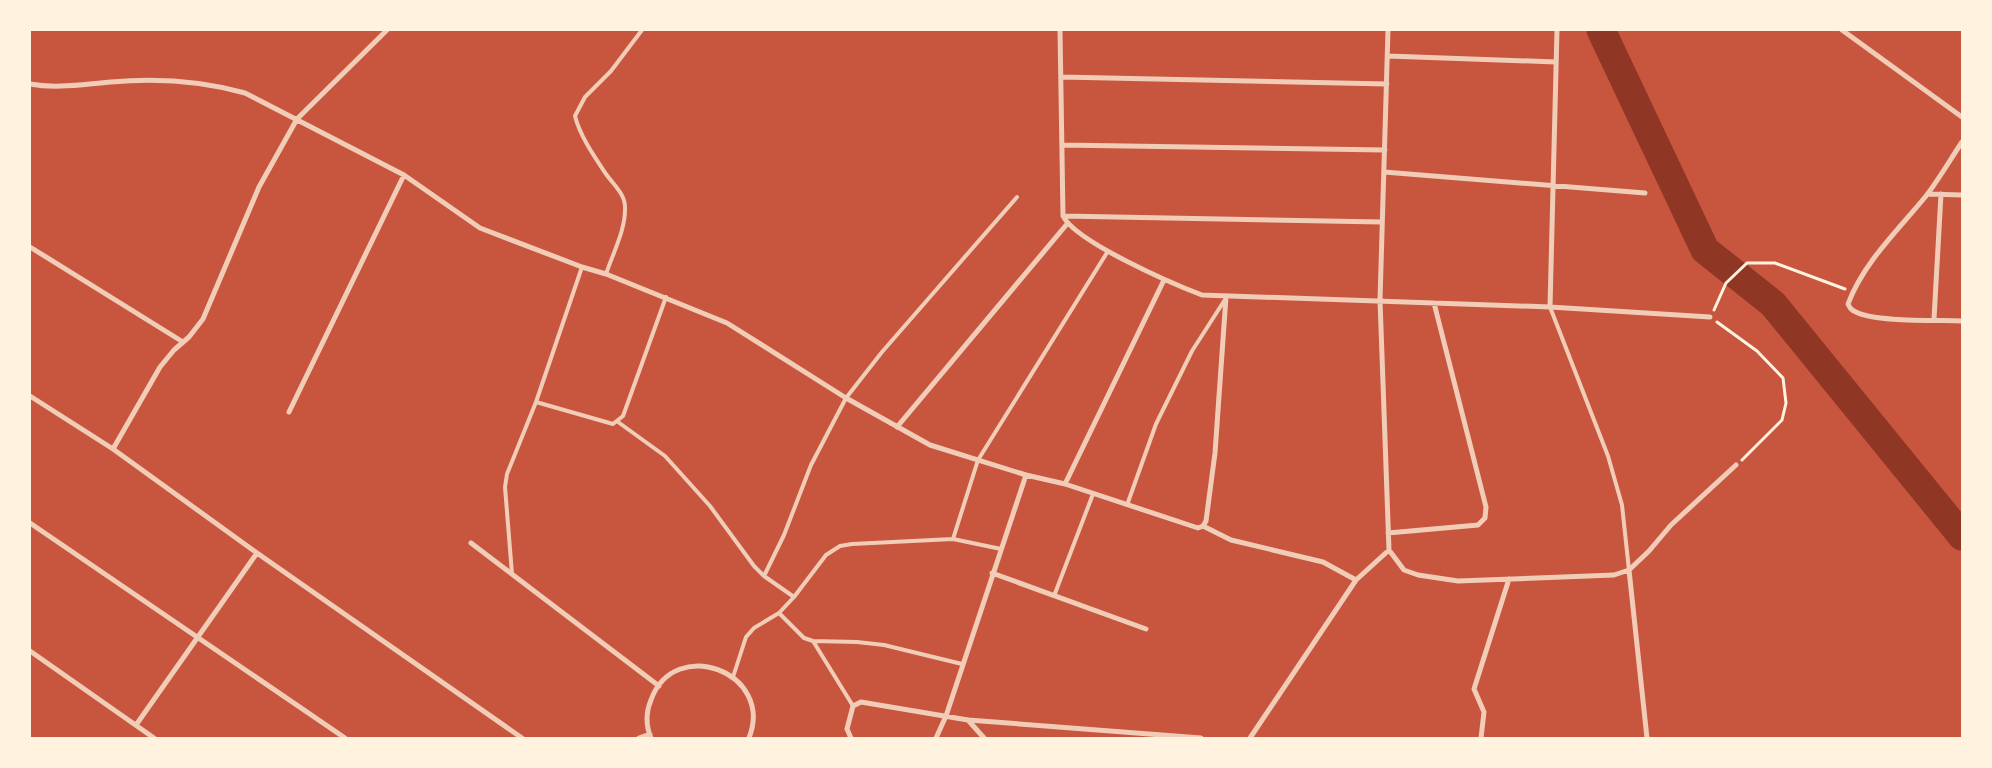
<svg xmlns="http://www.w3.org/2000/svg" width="1992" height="768" viewBox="0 0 1992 768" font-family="'Crimson Pro',serif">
	<rect width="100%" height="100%" fill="#c8553d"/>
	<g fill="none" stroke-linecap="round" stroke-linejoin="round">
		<!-- river -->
		<path stroke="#8f3625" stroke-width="29" d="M1601 30 1705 250 1773 304 1962 536"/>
		<!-- path -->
		<path stroke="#fff3e0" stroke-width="3" d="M1714 310 1726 283 1747 263H1775L1845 289
			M1717 322 1757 351 1783 378 1786 403 1782 420 1742 460"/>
		<!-- service -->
		<path stroke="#f1ccb7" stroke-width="4" d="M606 274C613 253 626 229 625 207 625 194 613 184 606 174 594 156 580 136 575 116L585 97 611 71 642 30
			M1550 307 1608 456 1622 505 1629 570
			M536 402 613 424 623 416 666 297
			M618 422 665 456 710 506 754 566 764 576 794 597
			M1127 505 1156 424 1192 351 1226 298
			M953 539 978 460 1108 251
			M512 574 505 487 507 474 536 402 582 267
			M764 576 784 535 811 465 846 398 882 352 1017 197
			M1054 596 1093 494
			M779 613 804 638 813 641 857 642 884 645 962 664
			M813 641 853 706
			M733 677 746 637 754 628 779 613 794 597 826 555 840 546 852 544 953 539 1001 549"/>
		<!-- minor -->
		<path stroke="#f1ccb7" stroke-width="5" d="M1060 30 1063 216C1076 242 1173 284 1202 295L1550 307 1710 317
			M1388 30 1380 300 1389 550 1404 570 1418 575 1458 581 1614 575 1629 570 1649 551 1671 525 1736 465
			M1842 30 1962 117
			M1388 56 1556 62
			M1061 77 1387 84
			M30 84C57 89 84 84 111 82 155 78 202 81 245 93L404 175 480 228 582 267 606 274 727 323 846 398 930 445 1026 475 946 716 936 738
			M1962 142C1950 160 1939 179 1926 196 1899 229 1863 263 1848 304 1850 308 1851 310 1856 312 1874 322 1938 320 1962 321
			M1062 145 1385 150
			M1384 172 1645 193
			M1928 194 1962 195
			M1063 216 1382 222
			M30 247 183 342
			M1550 307 1557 30
			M1934 319 1941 194
			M30 396 113 449 257 553 522 738
			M289 412 404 175
			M897 427 1067 224
			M113 449 160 367 174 350 189 337 203 319 259 187 297 119 387 30
			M1026 475 1065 484 1198 528 1203 526 1206 521 1215 453 1226 297
			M1065 484 1164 280
			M30 523 345 738
			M1203 526 1231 540 1323 562 1356 580
			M1388 533 1478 525 1485 518 1486 507 1434 303
			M471 543 659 686
			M1629 570 1647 738
			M992 573 1146 629
			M30 651 154 738
			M968 720 984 738
			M136 725 257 553
			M639 738 650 734
			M651 738C646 726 646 712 651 700 674 635 775 672 749 738
			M851 738 847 729 853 706 861 702 968 720 1201 738
			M1250 738 1356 580 1389 550
			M1481 738 1484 712 1474 689 1509 579"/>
	</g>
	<!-- border -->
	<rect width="1992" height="768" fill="none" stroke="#fff3e0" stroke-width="62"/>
</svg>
